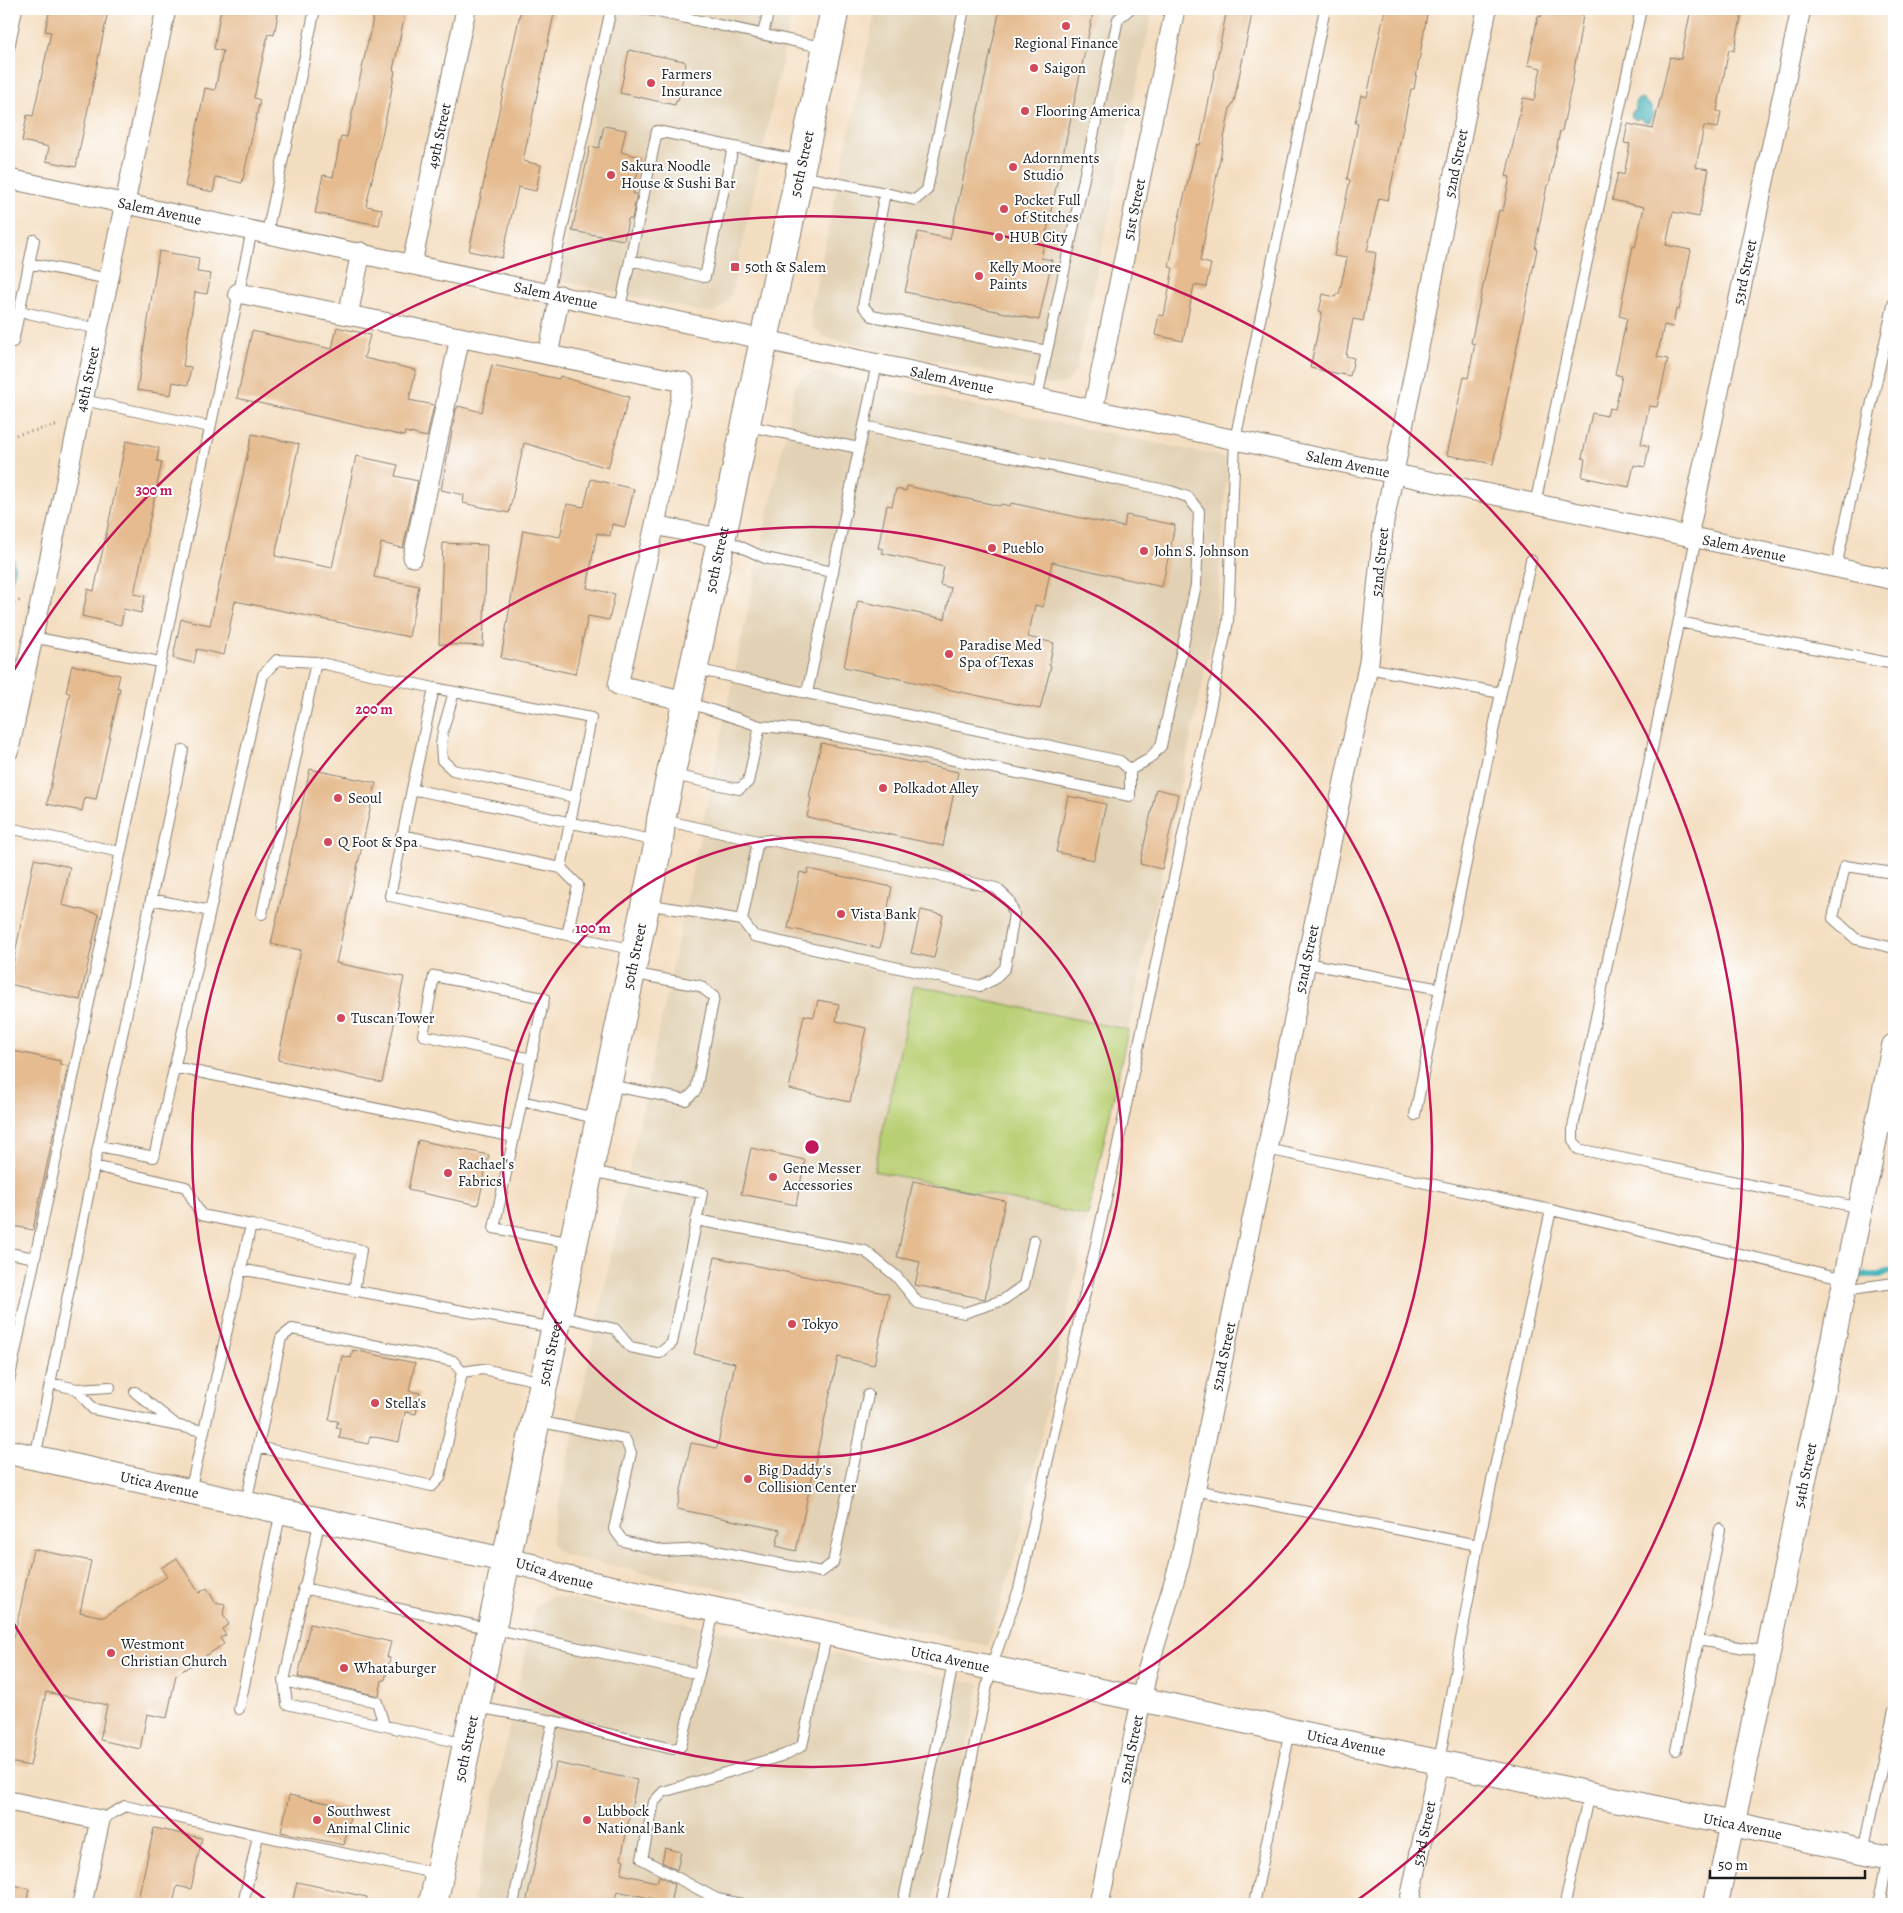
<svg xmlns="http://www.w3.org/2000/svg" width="1903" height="1913" viewBox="0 0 1903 1913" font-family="Alegreya,serif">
	<rect width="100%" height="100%" fill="#fff"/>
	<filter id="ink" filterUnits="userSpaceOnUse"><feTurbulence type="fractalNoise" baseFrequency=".02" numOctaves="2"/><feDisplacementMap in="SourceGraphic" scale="10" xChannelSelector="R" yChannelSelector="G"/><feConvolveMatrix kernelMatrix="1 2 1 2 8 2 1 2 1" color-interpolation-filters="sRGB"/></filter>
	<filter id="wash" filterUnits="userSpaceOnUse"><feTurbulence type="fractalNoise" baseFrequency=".0096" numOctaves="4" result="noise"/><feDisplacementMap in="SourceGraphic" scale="20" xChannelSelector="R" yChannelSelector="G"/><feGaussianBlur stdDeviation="1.12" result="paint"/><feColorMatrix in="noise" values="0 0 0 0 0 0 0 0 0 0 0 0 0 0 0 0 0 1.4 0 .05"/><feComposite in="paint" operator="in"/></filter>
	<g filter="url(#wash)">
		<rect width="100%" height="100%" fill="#f4dec1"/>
		<!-- built -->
		<path fill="#e2d1b4" d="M617 9H793L732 293 725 305 715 312H704L559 280Z
			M876 9H1153L1076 370 1069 380 1064 384 1051 385 824 337 813 328 810 313Z
			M813 372 1228 458 1216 620 1128 1030 914 985 875 1171 1088 1216 1017 1550 988 1646 563 1555 555 1549 551 1540 795 387 802 377Z
			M552 1596 980 1684 933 1904H472L534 1611 538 1604Z"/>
		<!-- green -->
		<path fill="#b9cf73" stroke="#6a7648" d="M914 985 1128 1030 1088 1216 874 1171Z"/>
		<!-- water -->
		<path fill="#41b1b8" stroke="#2e666a" d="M1638 99H1642L1652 107 1653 116 1650 122H1644L1640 118 1636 120 1631 117 1632 111 1636 109 1635 102Z
			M9 555 12 556C15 564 16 577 9 584Z"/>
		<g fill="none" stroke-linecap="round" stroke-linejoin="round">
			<!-- stream -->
			<path stroke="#41b1b8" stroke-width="6" d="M1862 1275H1880L1894 1269"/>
		</g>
		<g id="blocks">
			<!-- building -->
			<path fill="#e5bb8f" d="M50 9 108 11 76 167 46 161 49 147 22 141 27 115 33 116 51 32 45 31Z
				M221 9H279L274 35 268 34 254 98 260 100 242 183 216 177 213 192 185 186 205 88 215 90 223 51 214 49Z
				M375 9H406L393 70 395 71 389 104 366 206 382 209 379 225 315 213 323 175 333 177 341 136 347 137Z
				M521 9H555L523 161 541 165 536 191 518 187 502 258 469 251Z
				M1000 9H1094L1041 258 1052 260 1039 320 905 292 918 232 950 239Z
				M1227 9 1252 14 1234 101 1230 108 1200 261 1211 264 1206 287 1194 285 1183 341 1155 335 1159 315 1164 316 1173 268 1169 267 1176 230 1197 144 1200 145Z
				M1385 9H1428L1414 89H1411L1388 200 1379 198 1367 251 1376 253 1373 272 1363 321 1353 319 1346 356 1354 358 1350 376 1310 368 1322 312 1319 311 1323 294 1335 297 1336 294H1339L1347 258 1334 256 1350 180 1347 179 1358 124 1355 123 1361 95 1367 97Z
				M1543 9H1584L1572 83 1562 131H1560L1549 185H1547L1535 248 1537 249 1493 464 1447 455 1464 377 1468 378 1475 344 1471 343 1499 210 1503 211 1510 177 1506 176 1523 98 1534 100 1541 68 1528 65 1538 16 1541 17Z
				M1691 9H1743L1734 51 1729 49 1717 111 1721 112 1718 128 1704 126 1696 167 1709 169 1699 217 1673 212 1666 245 1691 250 1679 310 1676 309 1673 327 1664 325 1657 357 1668 359 1657 407 1649 406 1641 444 1649 446 1645 467 1634 465 1629 487 1582 477 1585 459 1582 458 1592 413 1607 416 1609 408 1615 409 1622 376 1615 374 1627 318 1619 316 1633 246 1635 247 1644 207 1612 200 1618 173 1624 175 1630 144 1624 143 1628 124 1653 129 1670 57 1681 59Z
				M629 50 684 61 686 64 678 101H676L675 105 620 93Z
				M604 126 626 130 621 152 641 157 633 194H637L632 219H628L624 240 572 231 590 146 599 148Z
				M159 251 199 258 197 272 211 274 207 294 195 292 183 366 191 367 188 385 173 382 171 395 137 390Z
				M337 327 370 335 364 358 416 370 409 400 434 405 427 437 405 432 404 436 237 398 252 331 332 349Z
				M492 365 559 379 560 376 629 397 608 468 524 443 509 513 463 503 464 495 441 490 456 410 458 406 482 412Z
				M252 434 299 444 275 556 332 568 356 456 398 465 395 476 418 481 403 548 381 543 374 577 419 586 409 637 235 601 224 655 197 649 194 663 173 658 181 619 210 625Z
				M126 441 159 448 157 461 162 462 134 594 145 596 141 613 124 609 121 625 82 616 88 589 94 591Z
				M591 479 634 489 625 527 612 524 610 536 597 533 587 588 615 594 609 620 588 616 575 674 501 658 523 530 560 537 567 504 584 507Z
				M907 486 1000 506 1001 504 1010 506 1011 503 1124 527 1126 515 1175 525 1162 587 1052 562 1043 607 1035 605 1028 637 1054 643 1049 665 1051 666 1040 709 844 667 858 601 945 619 951 588 940 585 944 567 882 553 883 549 878 548 887 505 892 506 896 489 906 491Z
				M443 543 487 545 483 646 439 644Z
				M72 665 120 675 117 688H120L96 799 85 797 82 811 47 804 70 693 66 692Z
				M821 743 958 772 943 846 807 817 811 798 809 797Z
				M310 769 376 783 336 963 404 977 382 1082 278 1060 301 950 271 944Z
				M1156 789 1178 794 1162 869 1140 864Z
				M1068 796 1106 804 1094 860 1056 852Z
				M34 859 70 867 62 905 99 914 80 1000 9 984Z
				M808 869 892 887 880 948 788 928 800 872 807 874Z
				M921 910 943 915 934 958 911 953Z
				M818 1000 839 1004 836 1021 866 1028 850 1102 789 1089 804 1015 814 1017Z
				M9 1050 60 1061V1064L68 1066 33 1230 9 1225Z
				M418 1140 489 1155 478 1205 408 1190Z
				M751 1148 805 1160 796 1205 741 1194Z
				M913 1181 1005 1201 985 1299 915 1285 920 1262 897 1257Z
				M715 1257 889 1294 874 1365 838 1357 796 1551 776 1546 780 1530 677 1509 691 1443 717 1448 735 1363 694 1354Z
				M353 1350 415 1363 409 1391 420 1393 416 1414 405 1412 399 1442 370 1436 368 1444 339 1438 341 1429 336 1428 338 1421 329 1420 342 1356 351 1358Z
				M33 1549 91 1561 80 1612 104 1617 167 1577 161 1568 177 1558 199 1593 207 1588 215 1602 225 1604 223 1615 229 1624 222 1629 226 1635 220 1638 224 1644 176 1675 167 1718 147 1714 140 1749 100 1740 107 1705 46 1692 30 1766 9 1762V1661Z
				M310 1624 391 1642 387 1657 390 1658 385 1680H382L379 1696 298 1677Z
				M556 1763 637 1780 621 1859 624 1860 621 1874 657 1882 659 1876 674 1884 670 1904H653L654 1899 617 1891 615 1900H612L611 1904H526Z
				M289 1795 352 1808 344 1845 281 1832Z
				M154 1828 202 1838 191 1889 177 1886 173 1904H137Z
				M665 1848 681 1852 677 1870 662 1862Z
				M297 1882 367 1897 366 1904H292Z
				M9 1884 29 1889 26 1904 9 1900Z"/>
		</g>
	</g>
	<g filter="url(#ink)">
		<use href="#blocks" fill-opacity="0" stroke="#887d6e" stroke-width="1"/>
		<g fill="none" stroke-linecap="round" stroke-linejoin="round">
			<!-- service casing -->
			<g stroke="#887d6e" stroke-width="12">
				<path id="service" d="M644 9 826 48
					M763 34 769 9
					M9 48 17 9
					M801 176 885 193 863 306 872 316 1047 351 1037 398
					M885 193 915 200 927 190 964 9
					M267 233 315 9
					M630 260 705 277 733 147
					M29 263 109 279
					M548 293 611 9
					M620 308 657 131 802 161
					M19 311 98 329
					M13 342 34 240
					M1047 351 1118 19 1130 9
					M877 363 864 426 1170 491 1188 497 1199 511 1196 585 1161 746 1149 759 1130 770
					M83 400 210 427
					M748 426 859 448
					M1535 504 1641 9
					M1696 538 1573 1127V1140L1578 1149 1861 1208
					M724 539 765 558 833 572
					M1836 567 1894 301
					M1679 622 1894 664
					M32 637 160 662
					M316 662 434 688 412 789
					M695 669 1120 761 1130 770V796L807 730 760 726
					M434 688 591 718 561 868 578 885 567 935
					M454 692 443 730 441 745 442 760 453 770 574 797
					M807 693 864 426
					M1501 693 1531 560
					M673 775 739 789 748 782 760 726 687 702
					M9 828 120 852
					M401 835 561 868
					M1894 873 1845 866 1833 918 1856 939 1894 948
					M646 904 742 920 758 841 663 820
					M210 911 263 675 277 660 316 662 262 914
					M742 920 754 936 980 986 993 980 1005 968 1014 914 1009 900 996 888 770 840 758 841
					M635 950 390 896 412 789 657 841
					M1306 963 1440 989 1501 693 1368 668
					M174 1067 514 1137
					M608 1085 686 1100 696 1090 714 997 700 986 631 973
					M522 1101 544 998 434 976 423 1035 531 1059
					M1415 1115 1440 989
					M99 1146 154 1157 210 911 151 899
					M1267 1149 1551 1210 1478 1545
					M94 1166 186 1187 201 1215 251 1225 190 1492
					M1551 1210 1846 1279
					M696 1220 865 1251 896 1276 918 1303 964 1313 1003 1300 1024 1285 1034 1240
					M251 1225 361 1250 354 1291
					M572 1243 494 1228 522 1101 599 1119
					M9 1253 35 1258
					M240 1269 554 1328
					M1844 1290 1894 1283
					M560 1316 615 1329 630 1347 660 1353 672 1343 702 1193 590 1171
					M462 1372 483 1369 544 1382
					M9 1381 252 230
					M50 1383 77 1389 93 1409 204 1431
					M77 1389 110 1387
					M135 1392 175 1424
					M537 1421 625 1439 631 1453 614 1529 623 1541 664 1551 706 1549 821 1572 833 1563 868 1395
					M35 1458 94 1166 183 750
					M1195 1490 1478 1545 1439 1762
					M246 1503 281 1338 292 1329 453 1361 462 1372 440 1478 432 1486 258 1447
					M320 1519 284 1681 287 1704 466 1744
					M1720 1529 1698 1640 1768 1652
					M303 1588 699 1674
					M284 1681 377 1702 384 1725
					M476 1707 553 1721 513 1904
					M239 1709 281 1511
					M553 1721 673 1749 681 1746 715 1609
					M1676 1750 1698 1640
					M100 1820 125 1806 438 1874
					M1863 1851 1894 1710
					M243 1904 258 1836
					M742 1904 717 1899 642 1859 654 1802 663 1792 784 1755 802 1746 827 1633
					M903 1904 954 1659
					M941 1904 991 1667 1019 1589 1111 1177 1228 622 1235 440 1325 9
					M1254 1904 1290 1731
					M1565 1904 1589 1793
					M1878 1904 1888 1857"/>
			</g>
			<!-- minor casing -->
			<g stroke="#887d6e" stroke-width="21">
				<g id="minor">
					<path id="s1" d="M9 179 1894 580"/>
					<path id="s2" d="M412 263 466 9"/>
					<path d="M238 293 684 382 655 525 618 685 686 701"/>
					<path d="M348 315 361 252"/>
					<path d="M548 355 560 295"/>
					<path id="s3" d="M1093 410 1175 9"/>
					<path d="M655 525 723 539"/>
					<path id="s4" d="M1688 536 1801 9"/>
					<path d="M413 557 460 337"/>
					<path id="s5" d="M9 750 166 9"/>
					<path d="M9 1801 100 1820 82 1904"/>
					<path id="s6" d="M1099 1904 1147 1672 1179 1565 1189 1520 1369 662 1384 522 1487 9"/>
					<path id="s7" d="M1409 1904 1439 1762"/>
				</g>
			</g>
			<!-- tertiary casing -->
			<g stroke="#887d6e" stroke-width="26">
				<g id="tertiary">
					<path id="s8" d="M9 1452 532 1566 560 1577 1894 1858"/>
					<path id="s9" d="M1716 1904 1894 1046"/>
				</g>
			</g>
			<!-- secondary casing -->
			<g stroke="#887d6e" stroke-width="30">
				<g id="secondary">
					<path id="s10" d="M433 1904 659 841 661 820 835 9"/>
				</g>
			</g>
			<!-- path -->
			<path stroke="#887d6e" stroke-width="3" stroke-dasharray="1 4" stroke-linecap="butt" d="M11 436 59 425
				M9 604 22 600"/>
			<!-- service -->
			<use href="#service" stroke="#fff" stroke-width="10"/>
			<!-- minor -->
			<use href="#minor" stroke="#fff" stroke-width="19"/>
			<!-- tertiary -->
			<use href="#tertiary" stroke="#fff" stroke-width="24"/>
			<!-- secondary -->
			<use href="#secondary" stroke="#fff" stroke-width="28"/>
		</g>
	</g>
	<!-- distance rings -->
	<g fill="none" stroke="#c2185b" stroke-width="2.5">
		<circle cx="812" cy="1147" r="310"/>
		<circle cx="812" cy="1147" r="620"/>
		<path d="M272 1904A930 930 0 0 1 11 1619M11 675A930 930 0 1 1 1352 1904"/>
	</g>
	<!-- markers -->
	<g fill="#d1495b" stroke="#fff" stroke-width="2">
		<circle cx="1066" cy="26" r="5"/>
		<circle cx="1034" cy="68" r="5"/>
		<circle cx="651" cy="83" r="5"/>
		<circle cx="1025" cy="111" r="5"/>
		<circle cx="1013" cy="167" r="5"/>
		<circle cx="611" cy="175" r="5"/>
		<circle cx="1004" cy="209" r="5"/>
		<circle cx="999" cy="237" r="5"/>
		<rect x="730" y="262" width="10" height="10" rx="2.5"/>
		<circle cx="979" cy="276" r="5"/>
		<circle cx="992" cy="548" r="5"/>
		<circle cx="1144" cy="551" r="5"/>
		<circle cx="949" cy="654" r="5"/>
		<circle cx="883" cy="788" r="5"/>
		<circle cx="338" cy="798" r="5"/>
		<circle cx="328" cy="842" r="5"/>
		<circle cx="841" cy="914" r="5"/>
		<circle cx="341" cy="1018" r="5"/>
		<circle cx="448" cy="1173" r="5"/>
		<circle cx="773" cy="1177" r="5"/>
		<circle cx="792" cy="1324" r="5"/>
		<circle cx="375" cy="1403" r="5"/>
		<circle cx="748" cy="1479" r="5"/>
		<circle cx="111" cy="1653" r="5"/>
		<circle cx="344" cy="1668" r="5"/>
		<circle cx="317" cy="1820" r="5"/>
		<circle cx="587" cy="1820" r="5"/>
	</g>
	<g text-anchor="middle" stroke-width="4" stroke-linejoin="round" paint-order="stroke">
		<!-- poi labels -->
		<g font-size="15" fill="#1c1c1c" stroke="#fff" text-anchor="start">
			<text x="1066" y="48" text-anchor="middle">Regional Finance</text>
			<text x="1044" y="73">Saigon</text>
			<text x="661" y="79">Farmers<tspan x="661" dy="17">Insurance</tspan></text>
			<text x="1035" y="116">Flooring America</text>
			<text x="1023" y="163">Adornments<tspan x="1023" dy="17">Studio</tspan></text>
			<text x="621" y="171">Sakura Noodle<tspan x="621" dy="17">House &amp; Sushi Bar</tspan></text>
			<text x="1014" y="205">Pocket Full<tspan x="1014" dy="17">of Stitches</tspan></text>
			<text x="1009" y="242">HUB City</text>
			<text x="745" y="272">50th &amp; Salem</text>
			<text x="989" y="272">Kelly Moore<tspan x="989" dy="17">Paints</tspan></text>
			<text x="1002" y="553">Pueblo</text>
			<text x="1154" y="556">John S. Johnson</text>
			<text x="959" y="650">Paradise Med<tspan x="959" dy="17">Spa of Texas</tspan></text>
			<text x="893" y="793">Polkadot Alley</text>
			<text x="348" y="803">Seoul</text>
			<text x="338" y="847">Q Foot &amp; Spa</text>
			<text x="851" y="919">Vista Bank</text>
			<text x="351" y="1023">Tuscan Tower</text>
			<text x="458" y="1169">Rachael's<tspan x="458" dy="17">Fabrics</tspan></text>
			<text x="783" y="1173">Gene Messer<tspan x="783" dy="17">Accessories</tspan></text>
			<text x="802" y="1329">Tokyo</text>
			<text x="385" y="1408">Stella's</text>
			<text x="758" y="1475">Big Daddy's<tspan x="758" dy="17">Collision Center</tspan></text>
			<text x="121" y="1649">Westmont<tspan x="121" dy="17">Christian Church</tspan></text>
			<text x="354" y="1673">Whataburger</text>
			<text x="327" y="1816">Southwest<tspan x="327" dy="17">Animal Clinic</tspan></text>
			<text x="597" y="1816">Lubbock<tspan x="597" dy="17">National Bank</tspan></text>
		</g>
		<!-- street labels -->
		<g font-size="15" fill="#1c1c1c" stroke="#fff">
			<text dy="5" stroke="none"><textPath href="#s2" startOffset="130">49th Street</textPath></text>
			<text dy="5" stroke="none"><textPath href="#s10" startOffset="1779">50th Street</textPath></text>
			<text dy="5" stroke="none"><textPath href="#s6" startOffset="1778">52nd Street</textPath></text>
			<text dy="5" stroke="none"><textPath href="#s1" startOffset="154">Salem Avenue</textPath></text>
			<text dy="5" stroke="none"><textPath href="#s3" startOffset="205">51st Street</textPath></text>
			<text dy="5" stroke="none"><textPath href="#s4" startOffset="270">53rd Street</textPath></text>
			<text dy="5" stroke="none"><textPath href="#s1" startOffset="559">Salem Avenue</textPath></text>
			<text dy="5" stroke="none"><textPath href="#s5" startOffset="379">48th Street</textPath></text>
			<text dy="5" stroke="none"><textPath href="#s1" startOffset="964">Salem Avenue</textPath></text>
			<text dy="5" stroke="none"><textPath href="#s1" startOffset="1369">Salem Avenue</textPath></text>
			<text dy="5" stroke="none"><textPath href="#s1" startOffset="1774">Salem Avenue</textPath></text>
			<text dy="5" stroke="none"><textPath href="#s10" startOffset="1374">50th Street</textPath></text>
			<text dy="5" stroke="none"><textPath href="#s6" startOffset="1372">52nd Street</textPath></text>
			<text dy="5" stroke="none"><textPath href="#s10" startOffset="969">50th Street</textPath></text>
			<text dy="5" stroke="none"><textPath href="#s6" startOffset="968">52nd Street</textPath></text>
			<text dy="5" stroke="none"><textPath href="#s10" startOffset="564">50th Street</textPath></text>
			<text dy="5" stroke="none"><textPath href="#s6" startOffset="562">52nd Street</textPath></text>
			<text dy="5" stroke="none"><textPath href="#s9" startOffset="438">54th Street</textPath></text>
			<text dy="5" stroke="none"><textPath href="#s8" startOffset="154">Utica Avenue</textPath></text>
			<text dy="5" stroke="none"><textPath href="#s8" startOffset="559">Utica Avenue</textPath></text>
			<text dy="5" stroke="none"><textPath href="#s8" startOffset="964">Utica Avenue</textPath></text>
			<text dy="5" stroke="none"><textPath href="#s8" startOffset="1369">Utica Avenue</textPath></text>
			<text dy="5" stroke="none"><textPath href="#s10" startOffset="159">50th Street</textPath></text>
			<text dy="5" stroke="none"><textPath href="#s6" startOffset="158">52nd Street</textPath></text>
			<text dy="5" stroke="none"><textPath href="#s8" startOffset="1774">Utica Avenue</textPath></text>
			<text dy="5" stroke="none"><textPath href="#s7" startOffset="72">53rd Street</textPath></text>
		</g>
	</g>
	<circle cx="812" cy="1147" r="8" fill="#c2185b" stroke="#fff" stroke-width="2.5"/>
	<g font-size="15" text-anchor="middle" font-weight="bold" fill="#c2185b" stroke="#fff" stroke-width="4" stroke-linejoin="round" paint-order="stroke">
		<text x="154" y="495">300 m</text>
		<text x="374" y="714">200 m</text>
		<text x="593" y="933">100 m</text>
	</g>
	<!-- margin -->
	<rect width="1903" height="1913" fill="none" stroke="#fff" stroke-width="30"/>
	<!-- scale -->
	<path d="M1710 1870v8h155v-8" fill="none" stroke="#1c1c1c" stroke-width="2.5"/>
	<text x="1718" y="1870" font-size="15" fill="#1c1c1c" stroke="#ffffff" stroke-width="4" paint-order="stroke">50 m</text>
</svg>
